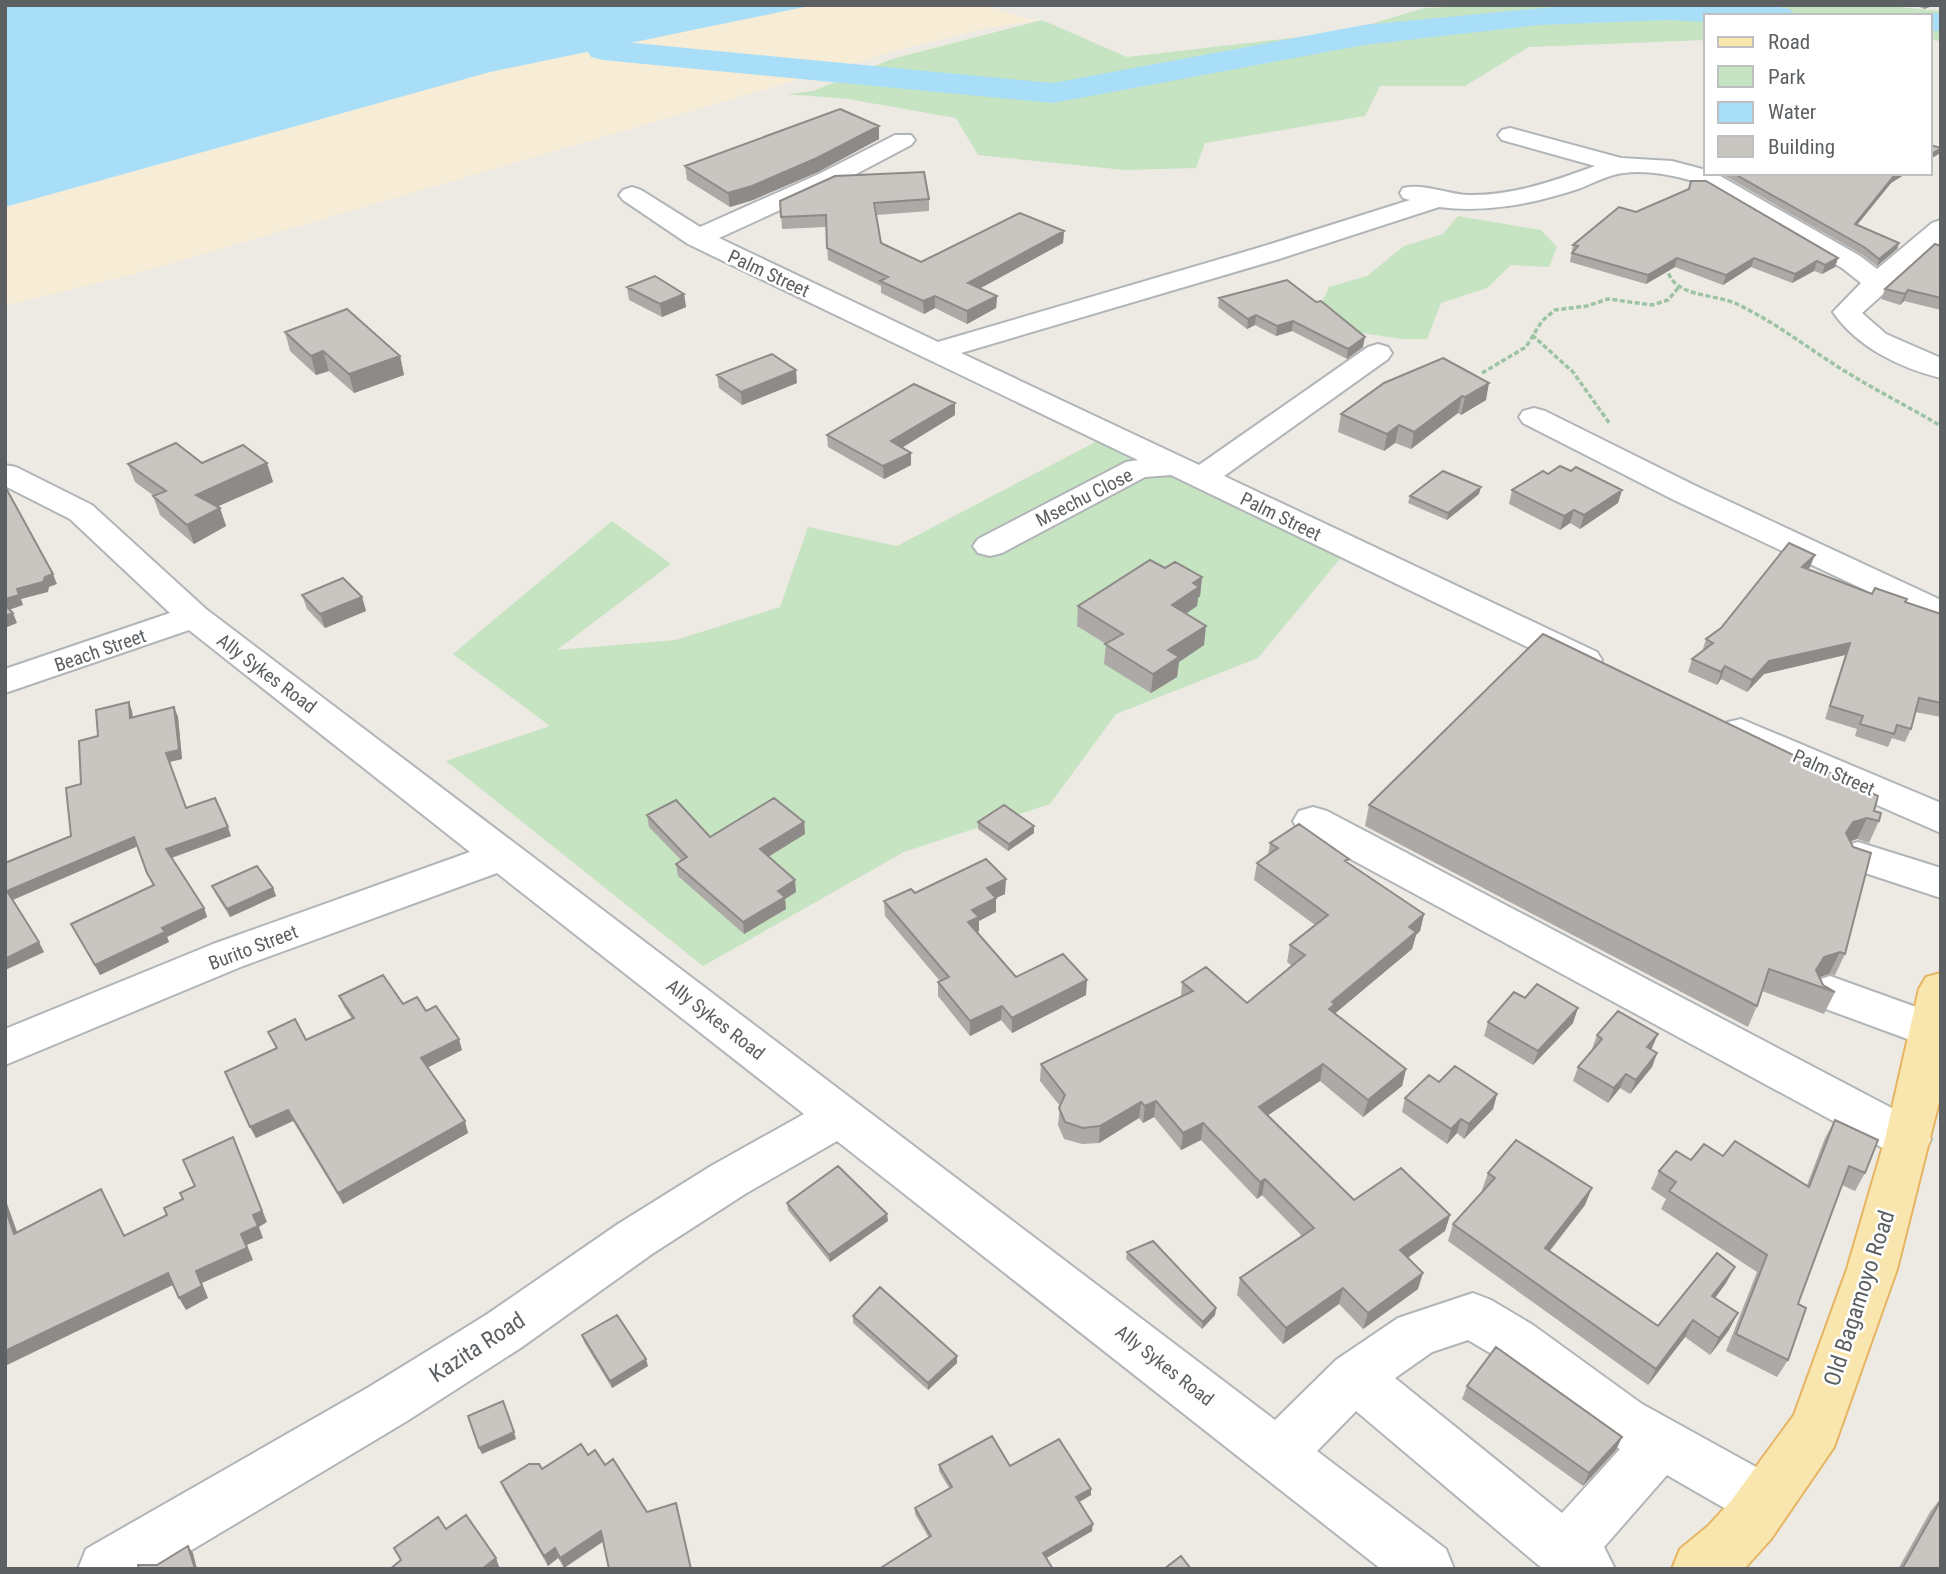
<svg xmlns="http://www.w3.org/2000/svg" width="1946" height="1574" viewBox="0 0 1946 1574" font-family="'Roboto Condensed',sans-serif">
	<rect width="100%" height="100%" fill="#edeae4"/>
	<!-- green -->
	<path fill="#c6e3c2" d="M1495 5 1889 6 1941 11V41L1930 40V16H1706V40L1529 47 1465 86H1380L1365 116 1205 143 1196 168 1125 170 978 155 956 118 848 99 787 94 813 91 892 59 1042 20 1127 57 1345 32 1424 8Z
		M1458 216 1541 230 1557 247 1549 267 1511 265 1487 288 1441 303 1427 339H1402L1355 332 1320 307 1329 287 1367 276 1404 246 1443 234Z
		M1101 439 1152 446 1173 452 1358 537 1258 658 1116 714 1050 804 904 852 703 966 446 761 550 726 453 654 612 521 671 564 557 650 676 640 780 607 808 527 897 546Z"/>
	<!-- sand -->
	<path fill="#f7ecd5" d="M814 5H983L1029 19 1042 20 984 29 910 47 135 274 5 306V207L490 72Z"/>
	<!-- water -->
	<path fill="#a9def8" d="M5 5H814L490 72 5 207Z"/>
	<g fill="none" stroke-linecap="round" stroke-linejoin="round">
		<!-- river -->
		<path fill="#a9def8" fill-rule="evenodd" d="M1574 5 1779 7 1790 9 1795 16H1706V22L1668 20 1539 25 1364 45 1053 103 603 60 591 57 587 50 591 43 603 40 1053 83 1364 25Z
			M1930 13H1941V31H1930V16H1919Z"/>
		<!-- minor casing -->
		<g stroke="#b1b5b8" stroke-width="4">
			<path id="minor" d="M1510 128 1621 158 1672 161 1706 170V173H1715L1860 256 1877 269 1932 223 1941 220V242L1862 313 1886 334 1941 358V378C1900 368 1857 347 1833 312L1861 283 1842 268 1693 181C1672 175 1646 170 1624 173 1609 174 1592 184 1578 189 1532 204 1487 213 1439 207L1279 259 961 353 1199 465 1368 347 1378 344 1388 347 1392 353 1388 359 1224 476 1597 652 1602 660 1597 668 1584 671 1571 668 1171 475 1145 477 1002 553 990 556 978 553 973 546 978 539 1126 462 1138 460 688 244 623 200 619 195 623 190 632 187 641 190 700 227 819 174 895 135H911L915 140 911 145 837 184 719 238 938 342 1261 247 1410 200 1403 198 1400 193 1403 188C1423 183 1447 194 1468 195 1512 196 1554 181 1595 166L1502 140 1498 135 1502 130Z
				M1534 408 1545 411 1696 486 1941 600V623L1929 620 1674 500 1523 423 1519 417 1523 411Z
				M5 465 16 467 92 505 206 609 1275 1420 1336 1360 1398 1318 1473 1293 1491 1300 1533 1325 1642 1404 1783 1482 1791 1501 1783 1520 1764 1528 1745 1520 1667 1475 1604 1547 1615 1569H1543L1356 1411 1317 1451 1446 1549 1454 1569H1381L837 1141 745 1194 652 1254 522 1347 407 1421 160 1569H78L86 1549 369 1387 486 1315 618 1224 711 1166 804 1114 497 873 243 966 5 1065V1029L213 944 470 852 189 630 5 693V669L170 613 70 519 5 486ZM1468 1340 1497 1357 1604 1440 1620 1449 1562 1513 1395 1378 1432 1352Z
				M1741 719 1941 803V833L1728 740 1722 731 1728 722Z
				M1313 807 1327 811 1924 1125 1931 1139 1924 1153 1908 1158 1892 1153 1299 831 1293 821 1299 811Z
				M1858 842 1941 868V898L1844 866 1838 856 1844 846Z
				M1830 976 1941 1016V1045L1932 1048 1815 1005 1808 993 1815 981Z"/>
		</g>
		<!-- major casing -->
		<g stroke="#e6b564" stroke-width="4">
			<path id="major" d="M1941 973V1094L1897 1269 1834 1447 1771 1539 1744 1569H1672L1680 1549 1708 1526 1731 1501 1794 1415 1847 1269 1885 1139 1919 989 1926 977Z"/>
		</g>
		<!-- path -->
		<path stroke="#9cc4a4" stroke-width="3.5" stroke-dasharray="5 2.5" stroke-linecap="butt" d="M1667 266C1670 298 1714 293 1737 304 1772 321 1797 340 1829 361 1865 385 1904 404 1941 426
			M1532 335 1573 372 1610 424
			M1482 373 1526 347 1542 321 1555 310 1587 306 1608 299 1652 305 1668 300 1679 287"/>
		<!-- minor -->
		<use href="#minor" fill="#fff" fill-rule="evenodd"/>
		<!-- major -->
		<use href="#major" fill="#f9e5ae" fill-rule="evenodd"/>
	</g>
	<!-- wall -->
	<path fill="#ada9a6" d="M1915 5H1935L1924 9Z
		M879 126V139L818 172 753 200 730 207 687 180 685 166Z
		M1725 173H1907L1891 183 1857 225 1899 243 1897 249 1877 266 1861 254 1725 176Z
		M929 199V211L876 215 881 243 921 262 1064 231 1063 243 980 288 997 296 996 308 967 324 935 308 924 314 881 293V286L828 260 826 227 782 229 780 201Z
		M1636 212 1838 258 1835 267 1822 274 1814 271 1792 283 1751 267 1723 285 1675 267 1646 284 1570 262 1573 245Z
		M1941 246V310L1904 301 1900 305 1881 299 1885 289Z
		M627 287 684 294 686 307 662 317 629 300Z
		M1219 298 1316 302 1363 347 1347 359 1292 331 1276 336 1255 325 1247 329 1218 307Z
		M285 332 400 356 404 375 354 393 329 371 316 375 290 351Z
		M717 375 797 383 742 405 719 388Z
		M1384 383 1486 400 1461 415 1458 413 1411 449 1395 443 1384 451 1338 432 1341 414Z
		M955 403V415L902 447 911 453V465L884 479 828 447 827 435Z
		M202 463H267L273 482 218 506 220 508 226 526 194 544 160 515 153 496H154L135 482 128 464Z
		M1571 471 1622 490 1618 503 1580 529 1570 523 1560 530 1509 504 1512 490 1548 474Z
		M1479 494 1447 520 1408 503 1410 496Z
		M1810 567 1808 570 1872 594 1905 602 1941 614V717L1915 712 1911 729 1905 742 1892 738 1888 747 1855 736 1857 729 1825 719 1845 655 1764 674 1747 692 1721 679 1717 685 1688 672 1692 659 1702 652 1706 639Z
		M1165 568 1202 577 1200 596 1198 598 1197 606 1186 614 1204 645 1179 662 1177 677 1151 693 1104 664 1106 644 1077 626 1078 606Z
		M302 595 362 597 366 611 325 628 307 609Z
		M174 707 178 717 182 759 169 762 187 808 231 836 172 858 204 908 207 917 167 937 169 942 100 975 71 924 153 886 147 873 138 846 13 900 44 952 5 970V863L71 836 81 784 98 736 132 711 133 717Z
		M1369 805 1874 811 1879 821 1869 843 1857 839 1850 842 1845 954 1835 975 1829 974 1819 977 1823 985 1835 992 1824 1014 1762 991 1757 1006 1748 1027 1365 826Z
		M647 815 710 837 804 822 805 834 768 857 796 892 785 899 786 909 744 934 678 876 676 864 681 860 649 827Z
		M978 822 1034 826V833L1008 851 978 829Z
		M1270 843 1348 863 1424 914 1420 931 1416 935 1412 949 1335 1013 1406 1069 1402 1086 1363 1117 1320 1081 1268 1115 1354 1200 1450 1215 1445 1231 1408 1258 1418 1289 1363 1329 1339 1304 1283 1344 1237 1295 1240 1278 1302 1236 1262 1195 1257 1199 1201 1140 1181 1150 1154 1117 1143 1123 1139 1118 1099 1143 1082 1144 1064 1139 1058 1125 1060 1106 1040 1081 1041 1064 1181 997 1182 982 1247 1003 1292 966 1287 962 1290 945 1315 925 1254 880 1257 863 1268 855Z
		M212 886 273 888 276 896 230 917 215 893Z
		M915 893 1005 894 996 898V912L979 921V931L977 932 1016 977 1086 995 1012 1033 1001 1020 970 1036 938 996V982L940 981 885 916 884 901Z
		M339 996 403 1004 426 1011 462 1050 427 1068 468 1133 343 1204 293 1121 256 1138 225 1072 276 1048 268 1032 306 1040 352 1019 344 1007Z
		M1488 1022 1573 1023 1533 1065 1484 1036Z
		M1597 1035 1651 1049 1657 1053 1652 1067 1630 1094 1620 1088 1608 1103 1573 1081 1578 1067 1592 1050V1049Z
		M1439 1082 1497 1094 1493 1109 1464 1139 1457 1133 1447 1144 1402 1112 1405 1098Z
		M1835 1120 1865 1173 1855 1191 1842 1185 1798 1304 1788 1360 1777 1377 1726 1351 1757 1272 1661 1209 1666 1199 1651 1189 1659 1171 1691 1160 1723 1156 1807 1185 1825 1138Z
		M1488 1173 1585 1205 1550 1251 1658 1326 1735 1267 1726 1283 1715 1298 1729 1330 1710 1355 1685 1337 1648 1385 1448 1241 1453 1224 1483 1191 1482 1190Z
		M787 1203 888 1221 830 1262 788 1210Z
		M1127 1252 1216 1308 1215 1315 1202 1329 1126 1259Z
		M853 1316 957 1356V1363L928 1390 853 1323Z
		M582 1335 648 1366 612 1388 584 1342Z
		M1467 1386 1622 1437 1616 1450 1583 1486 1462 1399Z
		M939 1465 1010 1466 1091 1495 1079 1502 1092 1531 1046 1558 929 1538 915 1514V1508L949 1488 939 1471Z
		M501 1482 603 1541 564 1568 558 1558 548 1566 505 1492Z
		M1941 1498V1569H1898L1930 1512Z"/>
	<!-- shaded-wall -->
	<path fill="#8d8a87" d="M1925 5H1935L1924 9Z
		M879 126V139L818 172 753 200 730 207 728 193Z
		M1941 148 1939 154 1930 159V155Z
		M1899 173H1907L1891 183 1853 230 1855 224 1893 177Z
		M1064 231 1063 243 968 295V283Z
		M1899 243 1897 249 1877 266 1879 259Z
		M1677 258 1675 267 1646 284 1648 275Z
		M1754 258 1751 267 1723 285 1726 275Z
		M1838 258 1835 267 1822 274 1825 265Z
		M1817 261 1814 271 1792 283 1795 274Z
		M1908 290 1904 301 1900 305 1905 294Z
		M684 294 686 307 662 317 660 304Z
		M935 296V308L924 314 923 301Z
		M997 296 996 308 967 324V311Z
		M1256 315 1255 325 1247 329 1248 319Z
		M1293 321 1292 331 1276 336 1277 326Z
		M1365 337 1363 347 1347 359 1348 349Z
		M323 351 329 371 316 375 311 356Z
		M400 356 404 375 354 393 349 374Z
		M796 370 797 383 742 405 741 392Z
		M1489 383 1486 400 1461 415 1465 397Z
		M1462 396 1458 413 1411 449 1414 432Z
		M955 403V415L892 454 891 441Z
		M1399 425 1395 443 1384 451 1387 434Z
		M911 453V465L884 479 883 466Z
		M267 463 273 482 203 513 196 495Z
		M1481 487 1479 494 1447 520 1448 513Z
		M1622 490 1618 503 1580 529 1584 515Z
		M220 508 226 526 194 544 187 525Z
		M1574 510 1570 523 1560 530 1564 516Z
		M1815 555 1810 567 1797 580 1802 567Z
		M53 574 57 584 49 587 48 592 21 599 23 605 6 611 5 599 17 589Z
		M1202 577 1200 596 1198 598 1197 606 1170 624 1172 605 1193 583Z
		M362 597 366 611 325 628 320 614Z
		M13 613 17 623 5 628V616Z
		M1206 626 1204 645 1179 662 1177 677 1151 693 1153 674 1168 650Z
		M1850 643 1845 655 1764 674 1747 692 1752 680 1769 661Z
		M1725 666 1721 679 1717 685 1721 672Z
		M129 702 132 711 133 727 130 718Z
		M174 707 178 717 182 759 169 762 166 753Z
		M1867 818 1857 839 1843 843 1846 833 1853 822Z
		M804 822 805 834 761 861 760 849Z
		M1034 826V833L1008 851 1009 844Z
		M228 827 231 836 170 858 166 849Z
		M134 837 138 846 12 900 7 891Z
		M1006 879 1005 894 996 898V912L979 921V931L968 937V922L972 910 987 888Z
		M795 880 796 892 785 899 786 909 744 934 743 922 778 891Z
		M273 888 276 896 230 917 227 909Z
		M204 908 207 917 167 937 169 942 100 975 95 965 162 928Z
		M1424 914 1420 931 1416 935 1412 949 1332 1016 1329 1009 1332 1002 1409 927Z
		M39 942 44 952 5 970V959Z
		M1840 952 1829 974 1814 979 1816 970 1824 957Z
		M1087 980 1086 995 1012 1033V1018Z
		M1002 1006 1001 1020 970 1036V1021Z
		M1578 1008 1573 1023 1533 1065 1538 1051Z
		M1658 1034 1652 1048 1642 1061 1647 1047Z
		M459 1039 462 1050 424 1069 421 1058Z
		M1657 1053 1652 1067 1630 1094 1636 1080Z
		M1323 1064 1320 1081 1256 1123 1259 1107Z
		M1406 1069 1402 1086 1363 1117 1368 1100Z
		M1626 1074 1620 1088 1608 1103 1614 1088Z
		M1497 1094 1493 1109 1464 1139 1469 1124Z
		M1156 1101 1154 1117 1143 1123 1145 1106Z
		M1141 1102 1139 1118 1099 1143 1100 1126Z
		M288 1110 293 1121 256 1138 250 1127Z
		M1461 1119 1457 1133 1447 1144 1451 1129Z
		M465 1121 468 1133 343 1204 338 1193Z
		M1203 1123 1201 1140 1181 1150 1183 1133Z
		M233 1137 267 1222 259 1227 263 1238 247 1245 253 1260 202 1283 208 1298 186 1310 179 1298 196 1271 241 1234 253 1215Z
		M1265 1179 1262 1195 1257 1199 1260 1182Z
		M1592 1188 1585 1205 1539 1264 1545 1248Z
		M5 1198 22 1246 14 1234 5 1208Z
		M887 1214 888 1221 830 1262 829 1255Z
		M1450 1215 1445 1231 1395 1266 1400 1250Z
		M1735 1267 1726 1283 1704 1313 1712 1296Z
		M168 1273 175 1284 5 1366V1351Z
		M1423 1273 1418 1289 1363 1329 1368 1313Z
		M1343 1288 1339 1304 1283 1344 1286 1328Z
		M1216 1308 1215 1315 1202 1329 1203 1322Z
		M1738 1313 1729 1330 1710 1355 1719 1338Z
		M1693 1320 1685 1337 1648 1385 1656 1369Z
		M957 1356V1363L928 1390V1383Z
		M646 1359 648 1366 612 1388 610 1381Z
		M514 1432 516 1439 482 1454 479 1448Z
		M1622 1437 1616 1450 1583 1486 1589 1473Z
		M1091 1489V1495L1076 1504V1497Z
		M1093 1524 1092 1531 1043 1560V1553Z
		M601 1531 604 1541 564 1568 560 1558Z
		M188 1546 193 1553 197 1569H195Z
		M555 1548 558 1558 548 1566 544 1556Z
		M496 1558 500 1569H482Z"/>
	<!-- building -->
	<path fill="#c9c5c1" stroke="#8d8a87" stroke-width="2" d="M840 109 879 126 817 158 752 186 728 193 685 166Z
		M1930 145 1941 148 1930 155Z
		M924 172 929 199 874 203 881 243 921 262 1020 213 1064 231 968 283 997 296 967 311 935 296 923 301 880 281 888 277 827 248 826 215 781 217 780 201 835 176Z
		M1733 173H1899L1893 177 1855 224 1899 243 1879 259 1864 247Z
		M1691 181H1706L1838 258 1825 265 1817 261 1795 274 1754 258 1726 275 1677 258 1648 275 1572 253 1578 246 1573 245 1619 207 1636 212 1689 189Z
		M1935 244 1941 246V298L1908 290 1905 294 1885 289Z
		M655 276 684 294 660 304 627 287Z
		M1287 280 1316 302 1321 301 1365 337 1348 349 1293 321 1277 326 1256 315 1248 319 1219 298Z
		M347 309 400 356 349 374 323 351 311 356 285 332Z
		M772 354 796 370 741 392 717 375Z
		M1443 358 1489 383 1465 397 1462 396 1414 432 1399 425 1387 434 1341 414 1384 383Z
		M914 384 955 403 891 441 911 453 883 466 827 435Z
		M176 443 202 463 243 445 267 463 196 495 220 508 187 525 153 496 166 491 128 464Z
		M1560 466 1571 471 1576 467 1622 490 1584 515 1574 510 1564 516 1512 490 1543 471 1548 474Z
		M1443 471 1481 487 1448 513 1410 496Z
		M7 490 53 574 45 577 43 582 17 589 19 595 5 599V491Z
		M1789 543 1815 555 1802 567 1872 594 1875 588 1907 599 1905 602 1941 614V703L1919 698 1911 729 1897 725 1894 734 1860 724 1863 716 1830 706 1850 643 1769 661 1752 680 1725 666 1721 672 1692 659 1713 643 1706 639 1721 628Z
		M1150 560 1165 568 1175 562 1202 577 1193 583 1199 587 1172 605 1206 626 1168 650 1179 657 1153 674 1105 644 1123 634 1078 606Z
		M343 578 362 597 320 614 302 595Z
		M5 605 13 613 5 616Z
		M1543 634 1878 796 1874 811 1881 813 1879 821 1867 818 1853 822 1846 833 1853 847 1871 853 1845 954 1840 952 1824 957 1816 970 1823 985 1835 992 1769 969 1757 1006 1369 805Z
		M129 702 130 718 174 707 179 750 166 753 186 808 215 798 228 827 166 849 204 908 162 928 165 932 95 965 71 924 154 885 147 873 134 837 7 891 39 942 5 959V863L71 836 66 788 81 784 79 741 98 736 96 710Z
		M774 798 804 822 760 849 795 880 778 891 785 897 743 922 676 864 687 857 647 815 676 800 710 837Z
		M1004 805 1034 826 1009 844 978 822Z
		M1299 824 1349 859 1345 861 1424 914 1409 927 1416 932 1332 1002 1335 1004 1329 1009 1406 1069 1368 1100 1323 1064 1259 1107 1354 1200 1401 1168 1450 1215 1400 1250 1423 1273 1368 1313 1343 1288 1286 1328 1240 1278 1314 1228 1265 1179 1260 1182 1203 1123 1183 1133 1156 1101 1145 1106 1141 1102 1100 1126 1083 1128 1065 1122 1059 1108 1065 1095 1041 1064 1193 991 1182 982 1206 967 1247 1003 1305 955 1290 945 1328 915 1257 863 1278 848 1270 843Z
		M986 859 1006 879 987 888 996 898 972 910 979 917 968 922 1016 977 1063 954 1087 980 1012 1018 1002 1006 970 1021 938 982 949 977 884 901 911 889 915 893Z
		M257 866 273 888 227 909 212 886Z
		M383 975 403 1004 417 997 426 1011 436 1006 459 1039 421 1058 465 1121 338 1193 288 1110 250 1127 225 1072 277 1048 268 1032 295 1019 306 1040 354 1018 339 996Z
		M1537 984 1578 1008 1538 1051 1488 1022 1514 992 1525 998Z
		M1618 1011 1658 1034 1647 1047 1657 1053 1636 1080 1626 1074 1614 1088 1578 1067 1602 1039 1597 1035Z
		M1455 1066 1497 1094 1469 1124 1461 1119 1451 1129 1405 1098 1429 1075 1439 1082Z
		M1835 1120 1878 1140 1865 1173 1849 1166 1798 1304 1806 1308 1788 1360 1736 1334 1767 1255 1669 1191 1676 1182 1659 1171 1676 1151 1691 1160 1704 1144 1723 1156 1735 1141 1809 1187Z
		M233 1137 262 1211 253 1215 258 1226 241 1234 247 1248 196 1271 202 1286 179 1298 168 1273 5 1351V1208L14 1234 101 1189 124 1236 167 1215 164 1208 183 1199 180 1193 195 1186 183 1160Z
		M1516 1140 1592 1188 1545 1248 1658 1326 1717 1253 1735 1267 1712 1296 1738 1313 1719 1338 1693 1320 1656 1369 1453 1224 1495 1178 1488 1173Z
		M838 1166 887 1214 829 1255 787 1203Z
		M1153 1241 1216 1308 1203 1322 1127 1252Z
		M880 1287 957 1356 928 1383 853 1316Z
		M617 1315 646 1359 610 1381 582 1335Z
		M1496 1347 1622 1437 1589 1473 1467 1386Z
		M503 1401 514 1432 479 1448 468 1416Z
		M992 1436 1010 1466 1059 1439 1091 1489 1076 1497 1093 1524 1043 1553 1053 1569H879L931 1536 915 1508 952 1487 939 1465Z
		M581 1444 588 1455 595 1450 605 1465 613 1459 647 1512 676 1503 691 1569H609L601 1531 560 1558 555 1548 544 1556 501 1482 529 1464H539L542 1469Z
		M1941 1500V1569H1902Z
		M466 1515 496 1558 482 1569H390L401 1560 394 1548 438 1517 446 1529Z
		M188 1546 195 1569H139L138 1565H157Z
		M1181 1556 1191 1569H1164Z"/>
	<g text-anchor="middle" stroke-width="5" stroke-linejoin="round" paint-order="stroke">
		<!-- street labels -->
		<g font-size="19" fill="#5c6063" stroke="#fff">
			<text transform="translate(769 273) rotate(25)" y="7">Palm Street</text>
			<text transform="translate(1084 497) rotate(-27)" y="7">Msechu Close</text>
			<text transform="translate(1281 516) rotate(26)" y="7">Palm Street</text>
			<text transform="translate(100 650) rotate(-19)" y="7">Beach Street</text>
			<text transform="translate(267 673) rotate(37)" y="7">Ally Sykes Road</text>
			<text transform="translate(1834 772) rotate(24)" y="7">Palm Street</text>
			<text transform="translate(253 947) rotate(-21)" y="7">Burito Street</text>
			<text transform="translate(716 1019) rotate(38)" y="7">Ally Sykes Road</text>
			<text transform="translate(1165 1365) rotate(38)" y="7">Ally Sykes Road</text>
		</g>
		<!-- near-street labels -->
		<g font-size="23" fill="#5c6063" stroke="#fff">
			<text transform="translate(1859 1298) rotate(-72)" y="8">Old Bagamoyo Road</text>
			<text transform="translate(477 1347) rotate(-33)" y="8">Kazita Road</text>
		</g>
	</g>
	<!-- border -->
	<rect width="1946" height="1574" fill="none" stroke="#5c6063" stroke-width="14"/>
	<!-- legend -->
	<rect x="1704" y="14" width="228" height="161" fill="#ffffff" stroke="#bebfc1" stroke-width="2"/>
	<rect x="1718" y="37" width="35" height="10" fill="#f9e5ae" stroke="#bebfc1" stroke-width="2"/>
	<text x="1768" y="49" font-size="21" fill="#5c6063">Road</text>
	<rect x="1718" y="66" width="35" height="21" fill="#c6e3c2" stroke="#bebfc1" stroke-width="2"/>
	<text x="1768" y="84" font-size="21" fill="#5c6063">Park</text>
	<rect x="1718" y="102" width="35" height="21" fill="#a9def8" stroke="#bebfc1" stroke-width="2"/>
	<text x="1768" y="119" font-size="21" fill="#5c6063">Water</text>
	<rect x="1718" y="136" width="35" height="21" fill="#c9c5c1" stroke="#bebfc1" stroke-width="2"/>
	<text x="1768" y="154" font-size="21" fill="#5c6063">Building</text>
</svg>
